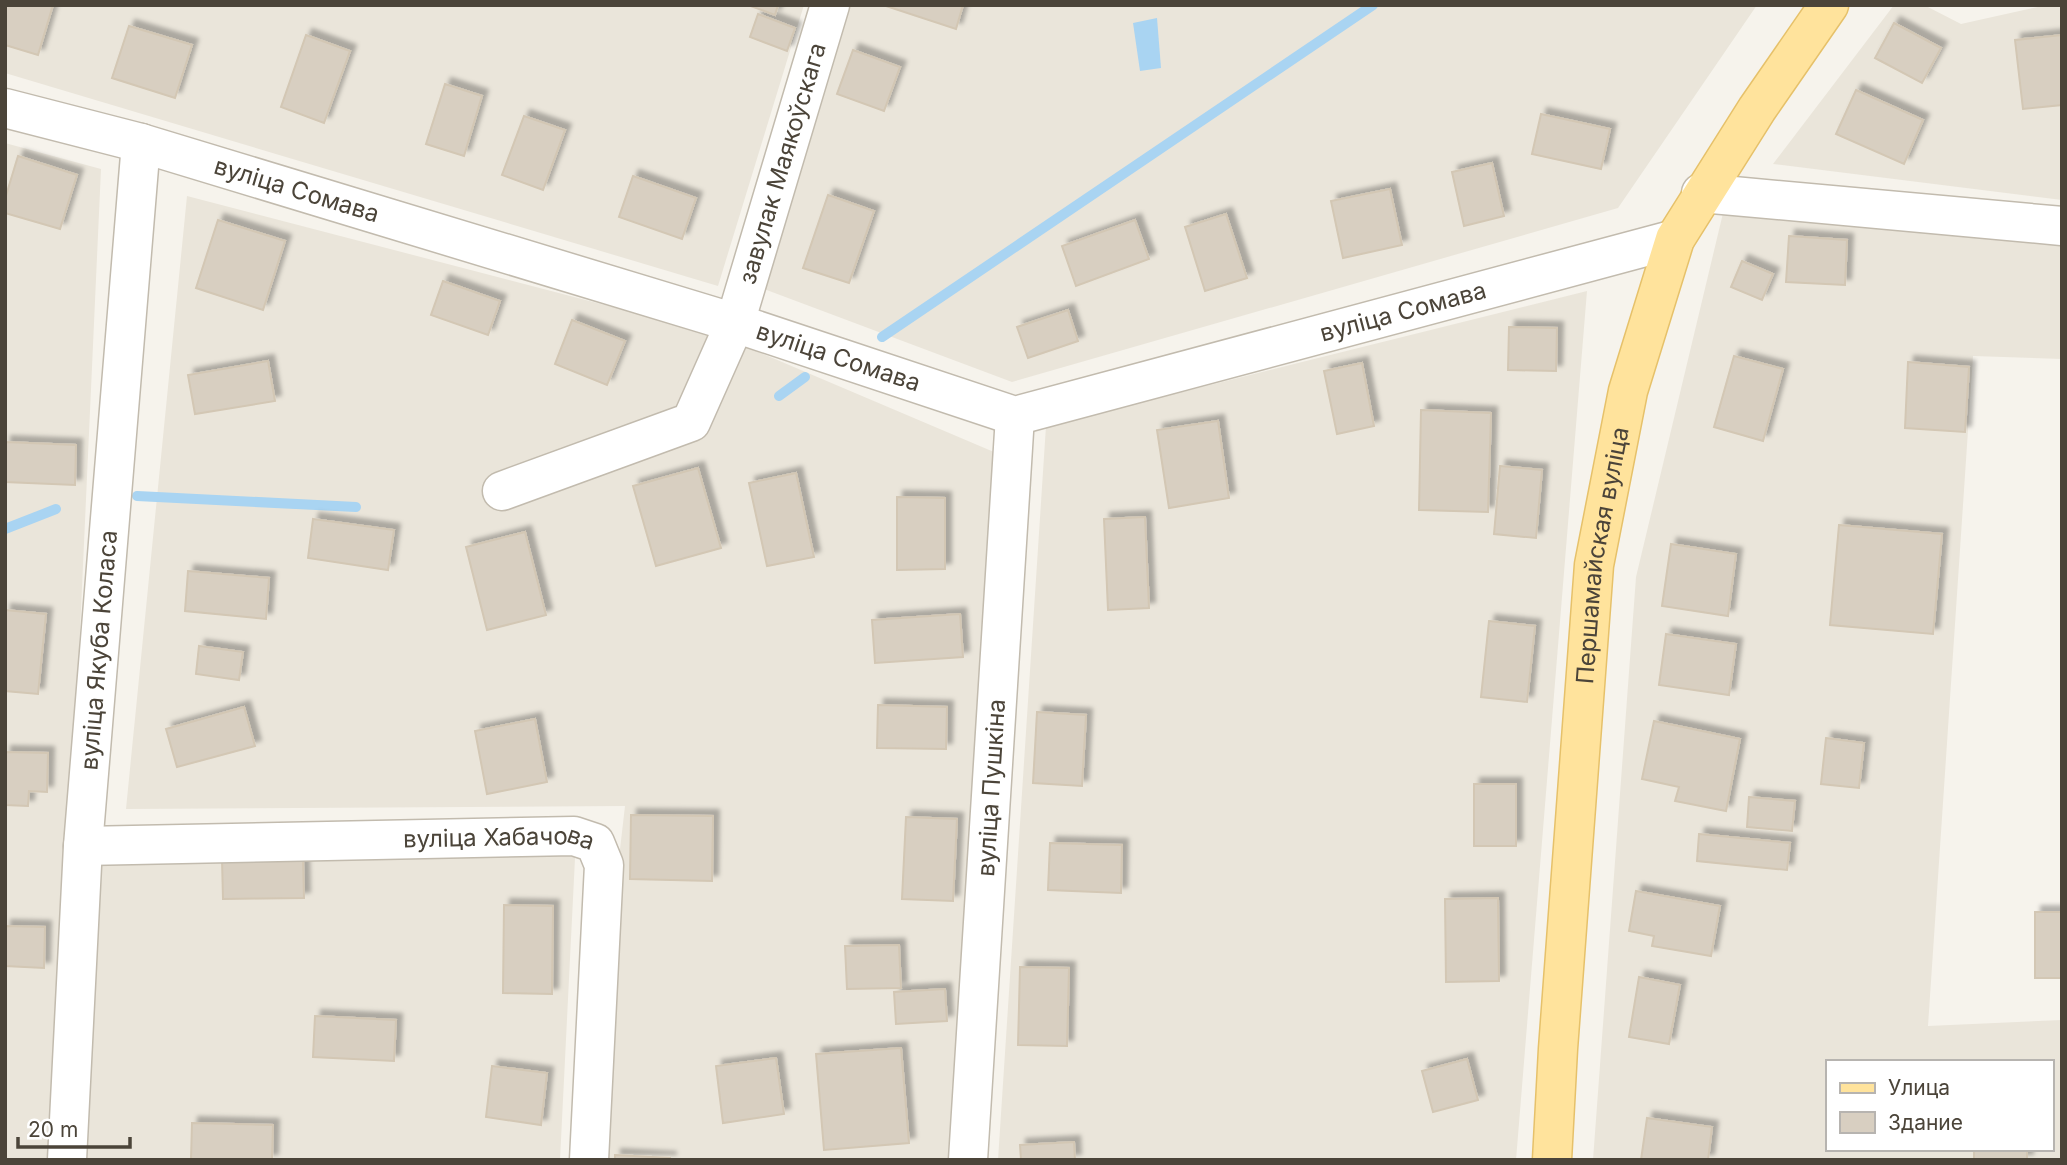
<svg xmlns="http://www.w3.org/2000/svg" width="2067" height="1165" viewBox="0 0 2067 1165" font-family="Inter,sans-serif">
	<defs>
		<filter id="shadow"><feDropShadow dx="6" dy="-6" stdDeviation="2" flood-color="#0004"/></filter>
	</defs>
	<rect width="100%" height="100%" fill="#f6f3ec"/>
	<!-- residential -->
	<path fill="#eae5da" fill-rule="evenodd" d="M5 5H804L718 286 5 73Z
		M848 5H1757L1618 208 1012 382 764 289Z
		M1894 5H1924L1961 24 2047 5H2062V200L1773 164Z
		M5 143 101 169 56 1160H5Z
		M187 196 716 334 1001 455 955 1160H597L607 962 625 806 126 809Z
		M1724 209 2062 237V359L1973 356 1928 1026 2062 1020V1160H1593L1636 577ZM1827 1062H2051V1149H1827Z
		M1587 291 1516 1160H998L1046 426Z
		M576 838 560 1160H81L98 852Z"/>
	<!-- water -->
	<path fill="#a9d4f2" d="M1157 18 1161 68 1140 71 1133 23Z"/>
	<g fill="none" stroke-linecap="round" stroke-linejoin="round">
		<!-- stream -->
		<path stroke="#a9d4f2" stroke-width="10" d="M882 337 1373 5
			M779 396 805 377
			M137 496 356 507
			M5 529 56 509"/>
	</g>
	<!-- building -->
	<path fill="#d8cfc1" stroke="#d3c7b4" stroke-width="2" filter="url(#shadow)" d="M5 5H53L38 55 5 45Z
		M748 5H778L775 15Z
		M883 5H963L956 29Z
		M758 14 795 28 787 51 750 37Z
		M1894 23 1941 48 1922 83 1875 58Z
		M129 26 192 45 175 98 112 78Z
		M306 35 350 51 324 123 281 107Z
		M2062 35V105L2023 109 2015 40Z
		M853 50 900 67 884 111 837 94Z
		M445 84 482 96 464 156 426 144Z
		M1856 90 1923 120 1904 164 1836 134Z
		M1541 114 1610 129 1601 169 1532 154Z
		M524 116 565 130 543 190 502 175Z
		M18 156 77 175 60 229 5 213V199Z
		M1492 163 1504 216 1464 226 1452 172Z
		M633 176 696 198 682 239 619 217Z
		M1390 189 1402 245 1343 258 1331 201Z
		M828 195 874 211 849 283 803 268Z
		M1226 214 1247 278 1205 291 1185 227Z
		M218 220 285 241 263 310 196 288Z
		M1135 220 1149 259 1076 286 1062 246Z
		M1789 236 1847 240 1845 285 1786 282Z
		M1742 261 1773 274 1762 300 1731 287Z
		M443 281 500 301 488 335 431 315Z
		M1068 310 1078 341 1028 358 1017 327Z
		M572 320 625 341 607 385 555 364Z
		M1509 327 1557 328 1556 371 1508 370Z
		M1734 356 1783 369 1763 441 1714 427Z
		M268 361 275 401 195 414 188 375Z
		M1908 362 1969 367 1965 432 1905 428Z
		M1362 363 1374 426 1337 434 1324 371Z
		M1421 410 1491 413 1488 512 1419 510Z
		M1218 421 1229 498 1169 508 1157 430Z
		M5 442 76 445 75 485 5 482Z
		M1500 466 1542 470 1536 538 1494 534Z
		M698 468 721 548 656 566 633 486Z
		M796 473 814 557 767 566 749 483Z
		M897 497 945 498V569L897 570Z
		M1145 517 1149 608 1108 610 1104 519Z
		M313 519 394 530 388 570 308 558Z
		M1839 525 1942 534 1933 634 1830 625Z
		M525 532 546 615 487 630 466 547Z
		M1671 544 1736 554 1728 616 1662 606Z
		M188 571 269 578 266 619 185 611Z
		M5 610 46 614 38 694 5 691Z
		M960 614 963 657 875 663 872 620Z
		M1489 621 1535 626 1527 702 1481 697Z
		M1666 634 1736 644 1729 695 1659 685Z
		M199 646 243 652 239 680 196 674Z
		M878 705 947 707 946 749 877 748Z
		M244 707 255 746 177 767 166 729Z
		M1037 712 1086 715 1082 786 1033 783Z
		M535 719 547 782 487 794 475 731Z
		M1654 721 1740 739 1726 811 1675 801 1679 787 1642 779Z
		M1826 738 1864 743 1859 788 1821 784Z
		M5 752 48 753 47 792 29 791 28 806 5 805Z
		M1474 784H1516V846H1474Z
		M1749 797 1795 801 1792 831 1747 827Z
		M631 815 713 816 712 881 630 879Z
		M906 817 957 819 953 901 902 899Z
		M1699 834 1790 843 1787 870 1697 861Z
		M1050 843 1122 845 1121 893 1048 890Z
		M303 858 304 898 223 899 222 859Z
		M1636 891 1720 906 1711 956 1652 946 1654 936 1629 931Z
		M1498 898 1499 981 1446 982 1445 899Z
		M504 905 553 906 552 994 503 993Z
		M2035 912H2062V978H2035Z
		M5 926 45 927 44 968 5 966Z
		M899 945 901 988 847 989 845 946Z
		M1020 967 1069 968 1067 1046 1018 1045Z
		M1639 977 1680 985 1669 1044 1629 1037Z
		M945 989 947 1021 896 1024 894 992Z
		M315 1016 396 1020 394 1061 313 1057Z
		M901 1048 909 1143 824 1150 816 1054Z
		M776 1058 784 1114 723 1123 716 1066Z
		M1467 1059 1478 1100 1433 1112 1422 1071Z
		M492 1066 547 1073 541 1125 486 1117Z
		M1647 1118 1712 1127 1708 1160H1641Z
		M192 1123 273 1125 272 1160H191Z
		M1074 1142 1075 1160H1021L1020 1145Z
		M1974 1149H2027V1160H1974Z
		M615 1155 670 1158V1160H615Z"/>
	<g fill="none" stroke-linecap="round" stroke-linejoin="round">
		<!-- minor casing -->
		<g stroke="#c2bbae" stroke-width="41">
			<g id="minor">
				<path id="s1" d="M5 108 141 143 735 323 1015 416 1675 239"/>
				<path d="M1701 193 2062 226"/>
				<path id="s2" d="M502 491 691 422 735 323 830 5"/>
				<path id="s3" d="M83 846 574 836 595 843 604 865 589 1160"/>
				<path id="s4" d="M67 1160 83 846 141 143"/>
				<path id="s5" d="M968 1160 1015 416"/>
			</g>
		</g>
		<!-- major casing -->
		<g stroke="#e6c16a" stroke-width="41">
			<g id="major">
				<path id="s6" d="M1552 1160 1558 1049 1594 565 1628 391 1675 239 1757 109 1829 5"/>
			</g>
		</g>
		<!-- minor -->
		<use href="#minor" stroke="#fff" stroke-width="38"/>
		<!-- major -->
		<use href="#major" stroke="#ffe39c" stroke-width="38"/>
	</g>
	<g text-anchor="middle" stroke-width="5" stroke-linejoin="round" paint-order="stroke">
		<!-- street labels -->
		<g font-size="24" fill="#4b4439" stroke="#fff">
			<text dy="8" stroke="none"><textPath href="#s2" startOffset="476">завулак Маякоўскага</textPath></text>
			<text dy="8" stroke="none"><textPath href="#s1" startOffset="303">вуліца Сомава</textPath></text>
			<text dy="8" stroke="none"><textPath href="#s1" startOffset="1458">вуліца Сомава</textPath></text>
			<text dy="8" stroke="none"><textPath href="#s1" startOffset="870">вуліца Сомава</textPath></text>
			<text dy="8" stroke="none"><textPath href="#s6" startOffset="607">Першамайская вуліца</textPath></text>
			<text dy="8" stroke="none"><textPath href="#s4" startOffset="511">вуліца Якуба Коласа</textPath></text>
			<text dy="8" stroke="none"><textPath href="#s5" startOffset="373">вуліца Пушкіна</textPath></text>
			<text dy="8" stroke="none"><textPath href="#s3" startOffset="416">вуліца Хабачова</textPath></text>
		</g>
	</g>
	<!-- border -->
	<rect width="2067" height="1165" fill="none" stroke="#4b4439" stroke-width="14"/>
	<!-- legend -->
	<rect x="1826" y="1060" width="228" height="91" fill="#ffffff" stroke="#b7b4b0" stroke-width="2"/>
	<rect x="1840" y="1083" width="35" height="10" fill="#ffe39c" stroke="#b7b4b0" stroke-width="2"/>
	<text x="1888" y="1095" font-size="21" fill="#4b4439">Улица</text>
	<rect x="1840" y="1112" width="35" height="21" fill="#d8cfc1" stroke="#b7b4b0" stroke-width="2"/>
	<text x="1888" y="1130" font-size="21" fill="#4b4439">Здание</text>
	<!-- scale -->
	<path d="M18 1137v10h112v-10" fill="none" stroke="#4b4439" stroke-width="3.5"/>
	<text x="28" y="1137" font-size="21" fill="#4b4439" stroke="#ffffff" stroke-width="5" paint-order="stroke">20 m</text>
</svg>
